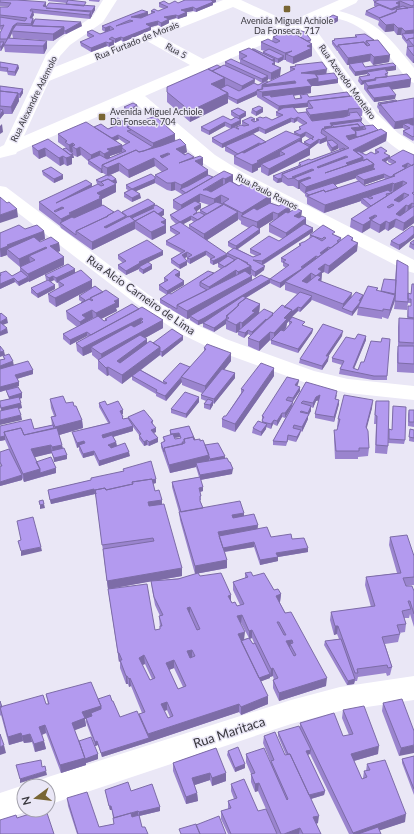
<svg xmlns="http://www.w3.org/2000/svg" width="414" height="834" viewBox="0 0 414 834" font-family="Lato,sans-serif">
	<rect width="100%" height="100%" fill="#eae7f6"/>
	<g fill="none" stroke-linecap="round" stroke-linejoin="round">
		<!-- minor -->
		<path fill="#fff" fill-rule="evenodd" d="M103 0H117L103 22 70 45 60 56 55 67 223 0H241L289 22 339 0H358L356 3 339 11C379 22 389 37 414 68V83L409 81C392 61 377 36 353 24 345 20 335 18 326 16L311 23 377 114 398 133 414 144V157C375 147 324 61 300 28L145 96 215 155 242 172 414 260V273L407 271 230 180 203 163 133 101 17 152 16 154 0 158V147L4 145 46 55 60 39 93 16ZM233 7 277 27 203 59 160 36ZM147 41 190 65 24 136 49 81Z
			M0 186 6 187 149 295 195 324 226 339 314 371 348 379 414 386V400L348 393 309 384 212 349 181 334 135 303 0 199Z
			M414 676V700L340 711 291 724 48 805V786H36L38 781 48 777 291 700 340 687Z
			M24 785 26 786H24V810H31L0 821V793Z"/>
	</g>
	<!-- wall -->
	<path fill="#9a84ce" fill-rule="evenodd" d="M0 0H23L46 6V7L66 4V3L48 1V0H72L71 1 86 6H95V10L92 15 90 19 33 13 34 15 32 18H33L34 22 82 26 66 34H64L53 41 13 38 12 33 10 38 47 41V48L44 54 5 52 4 46 1 51H0V33L2 29 0 30V7H9L0 6Z
		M89 0H100L99 2 89 1Z
		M185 0H216V2L213 3V5L196 12 193 11 187 12V16L178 19 176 18 169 20V23L161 27 158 25 151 27V30L123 42 121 40 115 43 114 42V45L109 47 107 46 91 52 81 46 80 42 90 38 87 36V32L100 34 105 32 102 30V26L148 12V15L151 14V11H158L164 9 159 7V3L169 4 178 3Z
		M373 0H411L414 1V63H413L406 55 407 47V44L402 38V36L401 35H397L394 31 385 32 378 25 379 21 365 15 366 11 376 7 374 6V2H375L373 1Z
		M328 18 338 21 333 24 328 22Z
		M291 33 311 40 310 43 312 48V56L293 64 286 61V60H283L278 63 275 62V66L280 76 271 80 268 79V80L262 83 255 79 254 83 258 85 268 82 290 72V67L295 66V65L327 74 338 83 311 86V93L293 96 295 99 300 98V95L309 97 350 96 363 108 362 116H359L362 119 361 122 365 126 387 133 386 141 362 153 366 155 375 154V150L387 154 390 157 414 155V223L403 231 394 227 388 231 385 229 379 233 370 228 362 233 350 227 351 219 368 208 361 203V201L324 213 307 204V198L305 196V194L300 190V189H298L293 186H288L282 182 277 183 273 180V176L298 166 299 163 311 160 340 150 338 148 331 152 327 145V141L320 144 318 143 310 149V155L268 176 261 172V167L258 168V170L252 173 234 164V156H235L225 151V146L266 142 294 134V132L299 130V127L303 125 297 121 294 123 291 122 265 134 259 131 222 148 212 142V138L231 129 225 126 209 135 201 131V127L231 120 235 118 231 115V111L246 112V116L240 119 241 120V124L234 127 236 128V127L242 125V121L255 119V122L256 121V119L263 118 272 120 279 117 276 116V112L281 110H278L257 97V95L237 104 228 99V103L190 122 167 102V87L225 65V62L240 63V60L239 59V52L252 49 263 53V52L265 51 261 50V42L272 41 273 37ZM308 107V108L306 109V112L298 113 294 108ZM305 136 310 139 304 142V144L302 143V138ZM388 160V162L392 164 390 165 386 162ZM356 178V179L358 181 338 188 335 185ZM384 178 385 179 365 186 364 185Z
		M355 35 390 55 389 62 373 65 370 61 362 63 365 67 396 66V70L387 71 388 77 411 79 410 87 391 89 395 99 374 102 364 89V84L361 85 358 81 359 77 367 76V74L355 76 349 68V65H347L338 52V51H337L332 44V41L334 40V39L355 37Z
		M0 62 18 65 19 68 15 76 8 75 7 72 0 71Z
		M0 86 23 89V93L20 98H19V101L12 114H4L0 119Z
		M414 98V140L413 141 403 135V131L405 130 403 128 394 129 379 112V110L377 107 378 103 397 101Z
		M137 105 138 109 129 114 125 111 124 107Z
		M263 108V112L256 116 251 113 252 109Z
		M111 121 130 126 175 134V141L187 152 184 154 194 157V158L203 165 202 166 208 175 213 177 233 175V182L239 186 241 185V182L271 195V203L301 216 306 224 313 228V232L263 265 264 270 255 277 250 274H249L252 276V280L270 283 246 298 260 304 259 313 273 314 284 307 297 294 285 290V284L280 288 270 283V279L286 268 283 266V263L281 262V258L299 246V244L304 242 309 239 310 235H335L341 238V240L353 238V240L357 251 328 274 324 272 322 273 321 282 352 297 363 295V298L378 288 377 291H381L395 280 396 268 397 260 408 293 411 294 412 284H414V373L397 372V354L398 346V327L399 318 407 319 408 306H411V303H408L407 310 394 309 395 301 388 319 382 317V319L357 315 358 308 352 316 312 300 300 312 298 311 292 316V318L287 323 286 328 284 331 289 325V321L313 329 312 333 298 353 271 344V341L270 340 259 351 248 346V338L251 336 248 334 244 338 238 335V332L236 333 226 329V324L214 332 203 327V323L198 325 190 320V318L187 319 160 303V299L167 295 159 290V285L164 282V278L180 272V276L179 277 184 281V285L170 293 171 294 214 274 221 269 218 267V263L213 265 210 263V259H211L206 255 190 264 187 262V258L188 257H187L185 258 187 265 180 269 171 263V259L181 253 166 245V241L176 235 170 231V227L176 224 171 219 170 215 178 211 173 208V200L183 195 180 193 175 190 171 191 167 190 155 183 136 191 141 198 132 202 124 197V193L128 190 126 189V185L155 177V175L162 172 155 166 129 178 119 171 108 176 116 179 117 183H115L116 192 102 199V205L114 212 122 213 155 204V205L164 210V215L161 216 166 220V233L152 240 135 229 92 250 61 228 60 226 39 210V202L92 184V187L98 185 97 184 96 180 106 175 103 173H101L88 164V161L81 155 77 157 73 155 74 158H72V164L67 166 64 164 60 166 46 156 39 159 33 154 32 146 63 149 66 148 65 147 58 142V134L94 127 108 129 113 126 111 125ZM119 139 126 144 122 146V145L115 141ZM122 152 110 158V156ZM200 202 209 205 200 210V213H197V211L201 208 198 203ZM238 219 241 221V224L249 228 228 242V246L233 249 227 253V257L207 240 238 220ZM191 220 194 222 189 225V229L183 224ZM273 220H274L269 224V232L283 239 279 241 250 249V253L256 256 253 257 238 249 260 233V228Z
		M42 171 63 179 54 183 43 175Z
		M25 229 44 231 45 239 40 241V242L59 243 60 251 57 252 64 257V265L29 282V281L19 286 15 282 0 289V273L12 276 20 272V267L8 257 7 255 1 257H0V233Z
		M414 240V250L409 247 410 243Z
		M391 241 405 245 399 250 390 245Z
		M118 255H163L140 266 152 265V269L143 274 139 271V269L126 275 118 269V265L123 263 118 259Z
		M75 269V273L92 280V288L56 307 49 302 48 294 59 288 58 282 57 283 54 280 51 282 55 289 38 298 31 293V288L47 281 46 280 45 275Z
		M95 286 119 307 116 308 117 311 101 319 104 321H106L105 319 139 309 163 320V328L145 338 147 343 183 340 162 357 160 355 141 370 163 382V381L190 367 204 352V348L231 361 224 370 235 373V378L214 404 213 403V405L210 410 204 408V404L206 401 201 399V395L202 393 182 385V382L166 401 156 396V394L132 380V376L122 384 109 375 107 376 98 369V360L92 355V352L83 356 77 351 76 343 88 336H87L70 345 63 339V334L77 327 67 319 66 311 81 303 82 302 79 300V296ZM93 318H94L86 322Z
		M342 336 328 356V361L322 370 299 363 300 359Z
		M366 336V340L354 369 387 376V380H373L339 374 340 369 342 365 332 362V358L355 339Z
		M3 356 13 365 33 370V374L17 379 19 382V386L17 387 22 393V398L19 399 22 408 18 409 22 420 1 411 0 407V401L9 399 6 390 0 392V360L4 359Z
		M274 376 235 432 222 427V419L226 416 241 393V389Z
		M299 380 298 384 297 386 300 387V391L293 402 292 406 306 382 337 395 336 399 339 404 334 422 315 418V414L319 400 316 401 313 408 311 407V411L308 416V419L302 432 301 431 300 434 296 442 288 440 286 446 273 445V441L291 408 285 418 282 417 277 426 273 424 271 429 266 427V429L261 436 252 433 253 428 262 422V416Z
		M199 397V402L186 418 171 413V409Z
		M50 399 66 403 74 406 82 420 83 428 59 435 62 445 63 448 67 459 54 462 52 453 34 457 36 462 56 473 24 482 22 478V480L0 486 1 466 0 464V452L16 465 5 440 0 441V426L34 429 52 425 51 417 54 416 51 408Z
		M376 401 388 446 387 454 375 453 376 424H374L375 409Z
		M99 403 107 405 123 414H122L123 417V419L128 418V417L153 421V424L156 432 154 433 158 438V442L149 446 147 445 144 446 139 439V435L133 427V431L113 437 116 442 117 446 130 456 99 466 94 455 83 458 79 450V447L77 448 73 436 72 432 108 423 99 407Z
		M393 406 405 440 404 444 388 443 389 429 392 430Z
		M372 408 366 428 369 448 368 456 358 457V459H335L334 438V430H337L338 427H337L338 419Z
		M409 410H414V427L408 426V414Z
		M189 426 195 440 200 441 225 458 232 474 200 480 203 487V491L200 492 201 500H200L203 508 244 513V516L258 525 257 529 271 537 292 539 308 552 278 557V561L260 565 254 547 225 552 227 568 195 574 180 520 179 512 172 487V482L199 477 196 467 170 473 161 447V443L164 442 163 437 170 435V430ZM180 437V438L175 439V438Z
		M410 429 414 430V442L409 441Z
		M123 469 156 483 153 484 155 491 162 504 182 576 154 581 200 576 231 601 232 603 237 606 240 605 233 590V582L245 578V573L253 576 274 590 281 594 280 602V603L326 686 279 701 273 688V680H274L273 676 270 677V676V678L261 681 268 704 241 715 239 712 149 742 102 757 98 745 95 746 86 722V719H85L86 726 74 730 79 741 98 754V759L86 763V765L61 773 46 733 42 735 46 749 35 752 32 742 24 743 23 741 9 745 1 715 0 716V701L2 707 46 704H48L46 694 98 699 112 701 120 717 140 718 139 714 142 713 131 686 129 687 128 684H126L120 668V661L119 662 108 589 96 498 95 494 51 504 48 490 91 480 124 471ZM151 581 152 589 155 605 160 616H159L160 629 155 630 115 588ZM241 623 249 638 244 639 240 624ZM252 638 254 643 253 644 250 639ZM145 664 152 679 150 680 142 665ZM174 668 183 687 178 689 169 670ZM167 710 170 717 168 718 164 711Z
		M390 537 414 556V585L406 586 414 591V627L410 614 409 618H404L406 624 405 632 399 633 400 634 398 642 385 644 392 667 390 675 387 676 386 673 358 677 357 681H355L354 684 347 685 324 645 325 641 339 639 337 634 334 635 330 620 331 612 371 607 365 585 366 577 397 573 389 545Z
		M383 703 414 731 399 756 382 711Z
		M343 710 378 754 354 761 362 779 363 778 364 771H366L367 764 405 822 379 830 381 834H349L310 754 308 755 325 791 324 795 311 799 318 823 316 824 321 834H277L258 791 255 792 251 782V774L246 762V754L271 764V763L263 743 264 736 285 755H286L278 736V732L300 727V723L343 736 349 735 342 718Z
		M216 748 226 781 212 786 210 780 194 785 197 793 198 801 186 804 173 771V763Z
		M228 751 245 768 235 772 227 755Z
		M414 756V795L402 763V759Z
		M231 784 258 811 277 834H228L221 819V811L228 809V801L234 799 231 791Z
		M105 790 131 791 160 807V811L139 816 142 827 148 834H77L68 806 67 798 99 827 114 824 113 818 112 810H110Z"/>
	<!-- shaded-wall -->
	<path fill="#7d6ca7" d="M211 0H216V2L213 3V5L196 12V9Z
		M400 1V8L390 13 391 9 396 3Z
		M46 2V6L43 10V6Z
		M95 6V10L92 15V11Z
		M193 7V11L187 12V16L178 19V16L181 10Z
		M33 11 34 15 30 21V18Z
		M91 12 92 16 90 19 89 15Z
		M148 12V16L132 21 131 17Z
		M176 15V18L169 20V23L161 27V23L164 17Z
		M338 17V21L333 24V20Z
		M33 18 34 22 31 28V24Z
		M158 21V25L151 27V30L123 42V38L146 24Z
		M81 22 82 26 66 34 65 31Z
		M17 23V26L12 31V33L7 43V39L13 26Z
		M394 24V31L385 32 386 25Z
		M110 26V30L105 32V28Z
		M64 27V34L53 41V34Z
		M414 27V37H404L405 31Z
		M398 28H402L401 35H397Z
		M121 37V40L115 43V39Z
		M47 41V48L44 54 43 46Z
		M114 41V45L109 47V43Z
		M4 42V46L1 51V47Z
		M106 42 107 46 91 52V48Z
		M312 44V56L293 64V57L307 46Z
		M292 51 286 54V60H285V53Z
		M371 54 370 61 350 65 349 64V65H347L348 58Z
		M390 55 389 62 373 65 374 57Z
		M284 56 283 60 278 63V59Z
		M414 56V63H413Z
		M275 59V69L270 61Z
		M18 65 19 68 15 76V72Z
		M396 66V70L369 74 367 72V74L355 76V72Z
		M281 68 280 76 271 80V73Z
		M327 69 326 76 301 73Z
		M268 76V80L262 83V79Z
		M225 78V88L219 91 211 84Z
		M318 78V86H311V93L267 99 262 96V85L295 81V88L307 80Z
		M255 79 254 87 241 93 242 86Z
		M338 79V83L318 86V82Z
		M375 79 374 83 365 82 364 84 361 85 362 81Z
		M411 79 410 87 370 93 367 89 368 86Z
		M23 89V93L20 98V94Z
		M257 91V95L237 104V100Z
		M18 93 19 101 12 114 11 107Z
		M228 93V103L190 122V111Z
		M396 95 395 99 374 102V98Z
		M308 103V107L278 110 279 106Z
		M137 105 138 109 129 114V110Z
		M263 108V112L256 116V112Z
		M3 110 4 114 0 119V115Z
		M349 110 348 118 310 123V115Z
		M246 112V116L239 120V116Z
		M298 117 297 121 294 123V119Z
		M291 118V122L265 134V130Z
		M414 118V126L403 124V128L394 129 395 122Z
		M362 119 361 123 332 125V130L324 131V127L330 123Z
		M241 120V124L231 129V125Z
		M225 122V126L209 135V131Z
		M2 124 3 132 0 134V126Z
		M364 126 363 130 356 135V140L346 144V136L336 131Z
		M259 127V131L222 148V144Z
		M306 132 305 136 302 138V145L280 151V157L261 164V167L258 168V170L252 173V165L257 161 300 139V135Z
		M387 133 386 141 356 156 353 150Z
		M175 134V141L153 151V143Z
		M118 135 119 139 115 141 112 138Z
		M327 137V141L320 144V140Z
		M319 139 318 143 310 149V155L268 176 269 169 310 147V145Z
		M73 143V147L72 146 73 152 70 153 69 145Z
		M259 143V147L238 158V154Z
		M122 145V152L110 156V159L105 162 104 154 107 149Z
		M186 145 187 152 177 157 176 149Z
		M338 145V149L331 152 332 148Z
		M80 147 81 155 77 157 76 149Z
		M153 147V151L119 163V171L107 176V168Z
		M45 148 46 156 39 159 38 151Z
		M100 151V159L91 163V155Z
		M168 153V161L160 164V156Z
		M73 154 74 158H72V164L67 166 66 158 68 156Z
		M63 156 64 164 60 166 59 158Z
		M346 156 345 164 316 175 317 168 312 170V177L309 178V185L300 182V189H298V181L294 178 288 179Z
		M390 156V158H389L388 160 382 164V160Z
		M363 157 374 164 373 172 356 175V178L307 194 305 192 306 187 346 163Z
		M154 158 155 166 129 178 128 170Z
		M203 158V165L195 169V161Z
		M408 163 407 167 402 170V166Z
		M101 169H102L103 173H101Z
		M208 170V178L181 189V185Z
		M384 174V178L364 185V180Z
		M63 175V179L54 183V179Z
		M233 175V183L225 187V179Z
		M223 178V186L206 196 203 191 190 199Z
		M282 178V182L277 183 278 179Z
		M116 179 117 183 107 187V183Z
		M155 179V183L132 193V189Z
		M403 181 402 189 393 192 394 184Z
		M175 182V190L171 191V183Z
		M393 183 392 191 372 197 370 196 369 198 363 200 362 198 361 201 324 213 325 205Z
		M92 184V192L57 211 56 203Z
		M116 184V192L102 199V206L62 224 61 219 69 213 97 193Z
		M404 193 403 201 393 207 394 200Z
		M140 194 141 198 132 202V198Z
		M200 194V202L182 213 181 205Z
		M221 195V203L214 207V199Z
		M271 195V203L246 218 242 217V213Z
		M412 203 411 211 407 214 408 206Z
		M155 204V208L152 207 153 209 128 221V217Z
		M201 204V208L194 213V208Z
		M291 205 290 213 277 222 278 214Z
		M406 205 405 213 398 220 396 214Z
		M17 209 18 217 0 223V215Z
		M164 210V215L142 226 138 223Z
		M302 211 301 219 294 224V216Z
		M238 212V220L204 242V234Z
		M273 212V220L257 230V222Z
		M375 215 374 222 371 220 370 228 362 233 363 225 369 218Z
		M126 216 127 224 105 235 104 227Z
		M191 216V220L180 226V222Z
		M414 216V223L403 231 404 223Z
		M306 218V226L286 241V233Z
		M396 219 394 227 388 231 389 223Z
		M166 220V233L152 240 151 232 161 222Z
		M135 221V229L92 250V242Z
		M386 221 385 229 379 233 380 225Z
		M313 228V232L262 265V261Z
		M260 229V233L236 250V246Z
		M44 231 45 239 10 252 7 249V255L1 257 0 249 7 245Z
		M414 234V238L399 250V245Z
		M59 243 60 251 51 255 50 246Z
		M358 243 357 251 328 274 329 266Z
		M46 247 47 255 29 256 30 262 20 267 19 259Z
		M328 247V251L323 255 320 253Z
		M163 251V255L139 267V269L126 275V271L139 262Z
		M206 251V255L190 264V259Z
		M187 252V257L182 259V255Z
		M227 254V259L213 265V261Z
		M316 256V260L285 282V284L280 288V283Z
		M64 257V265L29 282 28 274Z
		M187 261V265L180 269 179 265Z
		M325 264 324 272 322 273 321 285 315 284 318 269Z
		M152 265V269L143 274V270Z
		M251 266V274L238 280V272Z
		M265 266 264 270 255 277V272Z
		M75 269V273L57 283 56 278Z
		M236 270V278L209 295V287Z
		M180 272V276L175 279V275Z
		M311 273V281L302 288V281Z
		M53 276 54 280 49 282V278Z
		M252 276V285L190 316V318L187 319V311Z
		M28 277 29 281 19 286 18 282Z
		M14 278 15 282 0 289V284Z
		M270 279V283L204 323 198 325V321Z
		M92 280V288L56 307 55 298Z
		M184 281V285L167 295V291Z
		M55 285V289L38 298 37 294Z
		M352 293 351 301 343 308V304Z
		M363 295 362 299 358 308 352 316V312Z
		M395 295 394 303 388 319 390 310Z
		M312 296 311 301 300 312 301 308Z
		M119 299V307L116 308 117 311 97 321 96 313 114 301Z
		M260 304 259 313 242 332V323L252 311Z
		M298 307V311L292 317V312Z
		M92 310 93 318 86 322 87 327 81 330 80 322 82 315Z
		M292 310V318L287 323 286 328 274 341V333L284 318Z
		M7 318 8 323 0 326V322Z
		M141 318V326L91 347 92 352 83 356 82 348Z
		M226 319V324L214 332V328Z
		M266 319V324L252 336V332Z
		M163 320V328L102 362 101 354Z
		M240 322V331H238V332L236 333V325Z
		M7 328 8 333 0 336V332Z
		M313 329 312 333 298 353V349Z
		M248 330V334L244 338 245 333Z
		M343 331 342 336 326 360V356Z
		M87 332V336L70 345V340Z
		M270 332V340L259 351V342Z
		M183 336V340L162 357V352Z
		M366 336V340L352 373 353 368Z
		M147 339V348L117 369V361Z
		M160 347V355L122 384V375Z
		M4 351 5 355 0 357V352Z
		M231 353V361L205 394V386Z
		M329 356 328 361 322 370V366Z
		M13 361 14 366 0 370V366Z
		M108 367 109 375 107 376 106 368Z
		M274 368V376L235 432V424Z
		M33 370V374L16 379 15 375Z
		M235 373V378L214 404V399Z
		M181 378 182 382 166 401 165 396Z
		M299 380 298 384 295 390V385Z
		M19 382V386L0 392V387Z
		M300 387V391L292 402 293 398Z
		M22 393V398L9 401V397Z
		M320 395V400L316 401 313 408V403L316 397Z
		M199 397V402L186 418V414Z
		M339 400V404L334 422V417Z
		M373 400 372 408 365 435 366 427Z
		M213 401V405L210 410V405Z
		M293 402 292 406 285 418V413Z
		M21 403 22 408 2 413 1 408Z
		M311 406V411L308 416V419L302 432V427L308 415V413Z
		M123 410V414L120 415V411Z
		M282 413V417L277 426V421Z
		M21 415 22 420 0 425V420Z
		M82 420 83 428 56 436 55 427Z
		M274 420 273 424 271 429V424Z
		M267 424 266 429 261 436V432Z
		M133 426V431L102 440V435Z
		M156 428V432L151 434V430Z
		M301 430 300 434 296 442 297 437Z
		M179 433 180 437 172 438 171 434Z
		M5 436V440L0 441V437Z
		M158 438V442L149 446V442Z
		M147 440V445L144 446V442Z
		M84 441V446L79 445V447L77 448V443Z
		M116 442 117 447 108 450V445Z
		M51 445 52 453 51 451 52 453 32 458 31 449Z
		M62 445 63 453 53 455 52 447Z
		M94 451V455L83 458V454Z
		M129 452 130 456 99 466V461Z
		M67 455V459L54 462V458Z
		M209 455V463H196V467L170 473 169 465Z
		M225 456V460L210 463V459Z
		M56 468V473L41 477 40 473Z
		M40 469 41 477 24 482 23 474Z
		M233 469 232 474 200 480V475Z
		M22 475V480L0 486V482Z
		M156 479V483L133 488V484Z
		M203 487V491L199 492V488Z
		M94 489 95 494 51 504 50 500Z
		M162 500V508L149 511 148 502Z
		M44 504 45 508 40 509V505Z
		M244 513V522L232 524V515Z
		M258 525 257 533 220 540 218 532Z
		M254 542V547L222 552V548Z
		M41 547 42 551 21 556V551Z
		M308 548V552L278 557V561L260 565V560L276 553Z
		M227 560V568L195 574V566Z
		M182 568V576L108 589 107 581Z
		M281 594 280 602 275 604 276 596Z
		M231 595V603L228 596Z
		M190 607V615L187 608Z
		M242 615 241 623 237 625V616Z
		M335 626H338L337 634 334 635Z
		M252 630V638L249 639V631Z
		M245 632 244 640 238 642V634Z
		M292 640 291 647 290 644V648L286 641Z
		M192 650V658L187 659V651Z
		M118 653H119L120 661 119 662Z
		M144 655 145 664 140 666 139 658Z
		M174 660V668L166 671V663Z
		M273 668V676L270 677 271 669Z
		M270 674V678L257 683V678Z
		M126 676H127L128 684H126Z
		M130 678 131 686 129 687V679Z
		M327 678 326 686 279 701V693Z
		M355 679 354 684 347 685 348 681Z
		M268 696V704L241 715V707Z
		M167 702V710L162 712 161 704Z
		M239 704V712L149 742 102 757 101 753 149 738 148 734Z
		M101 706 102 714 91 713 92 717 85 719 86 726 73 731 72 723 82 712Z
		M45 725 46 733 41 735 39 727Z
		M21 733 23 741 9 745 8 737Z
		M30 734 32 742 24 743 22 736Z
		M44 741 46 749 35 752 34 744Z
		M97 741 98 745 95 746V742Z
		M4 745 6 753 0 755V747Z
		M414 745V753L399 756 401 748Z
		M379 746 378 754 350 762 351 754Z
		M311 750 310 754 306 755V751Z
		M98 754V759L86 763V765L61 773 60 765Z
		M245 764V768L235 772V768Z
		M46 771 47 775 20 783V779Z
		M210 773V780L192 786V778Z
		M226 773V781L212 786V778Z
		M259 783 258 791 255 792V784Z
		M325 791 324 795 307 800V796Z
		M197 793 198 801 186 804V797Z
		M109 806H111L112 810H110Z
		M160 807V811L139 816V812Z
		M138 811V815L131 818 130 814Z
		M406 814 405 822 369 834H353V833Z
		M319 816 318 823 312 825 313 817Z
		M300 828 299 834H284Z"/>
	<!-- building -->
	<path fill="#b39aef" stroke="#7d6ca7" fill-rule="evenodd" d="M0 0H17L46 2 43 6 46 7 49 3 95 6 92 11 46 8 91 12 89 15 31 9 30 11H33L30 18H33L31 24 17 23 13 26 7 39H0V33L4 25 0 26V17L25 21 27 18 0 15V7H8L11 3 0 2Z
		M68 0 86 2 84 6 66 4Z
		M185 0H212H211L213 2 196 9 193 7 181 10 187 12 178 16 176 15 164 17 169 19 161 23 158 21 146 24 151 27 123 38 121 37 115 39 112 37 109 39 114 41 109 43 106 42 91 48 80 42 94 36 87 32 92 30 100 34 114 29 110 26 105 28 102 26 142 10 148 12 131 17 141 18 155 12 151 11 154 9 158 11 168 7 159 3 164 1 169 4 175 1 178 3ZM130 20 133 21 116 26 125 22Z
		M379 0H411L414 1V5L412 6 400 1 396 3 400 5 391 9 374 2Z
		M379 5 392 10 403 6 408 8 399 9 396 10V12L380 18 366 11Z
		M414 7V30L405 31 402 28H398L394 24 386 25 379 18 397 11 396 10 399 9Z
		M333 15 338 17 333 20 328 18Z
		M35 19 81 22 65 31H64V27L32 26Z
		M16 25 64 27 53 34 12 31Z
		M298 30 305 32 311 40 307 41 295 34H292L291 33Z
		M287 31 292 34 289 35 295 34 312 44 307 46 312 48 293 57 286 54 292 51 285 53 261 42 268 39 276 43 280 41 273 37Z
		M414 33V38L408 39 407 41 402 34Z
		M365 34 374 40 366 41V45L364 42 338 45V47H337L332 41 335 40 334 39 357 37 355 35Z
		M8 38 47 41 43 46 4 45Z
		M414 38V46L408 39Z
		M378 40 390 55 374 57 371 54 348 58 338 45 364 42 367 46 370 45 366 41Z
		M0 42H4L1 47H0Z
		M414 46V56L407 47Z
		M249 48 275 62 272 64 281 68 271 73 241 59 247 56 239 52Z
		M252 49H254L275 59 272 60Z
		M269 49 284 56 278 59 263 52Z
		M231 59 268 76 262 79 225 62Z
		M0 62 18 65 15 72 7 71 8 68 0 67Z
		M322 62 327 69 301 73 315 74 318 78 307 80 312 86 262 92 257 90 263 89 262 87 296 83 295 81 262 85 295 69 290 67 296 66 295 65Z
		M362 62 365 67 393 63 396 66 355 72 349 64Z
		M217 65 221 67 212 71 208 69Z
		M224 65 255 79 242 86 212 71Z
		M208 69 225 78 211 84 228 93 190 111 167 92V87Z
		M385 69 388 73 385 74 387 77 375 78V79L362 81 359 77 370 75 367 72Z
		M334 73 338 79 318 82V78L316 75Z
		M407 74 411 79 368 86 365 82 376 80 375 78Z
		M266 81 268 82 262 85V89L257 90V91L237 100 228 96V93L220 89 227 85 239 91 254 83 258 85Z
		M0 86 23 89 20 94H18V93L0 91Z
		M389 86 396 95 374 98 367 89Z
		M0 91 18 93 11 107 0 106Z
		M347 92 350 96 308 101V103L279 106 262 96 270 95 271 97 293 94 295 99 302 98 300 95 307 94 309 97Z
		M353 96 363 108 348 109 349 110 310 115 306 109 313 108 308 101Z
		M414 98V118L395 122 380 104Z
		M396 100 397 101 380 104V106L378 103Z
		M133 103 137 105 129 110 124 107Z
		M259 106 263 108 256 112 252 109Z
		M293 107 298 113 306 112 312 121 344 117 350 115 349 113 357 112 362 119 330 123 332 126 324 127 326 129H322L321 133 327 137 320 140 319 139 310 145 304 142 311 138 313 140 312 138 314 137 306 132 300 135 294 132 301 129 299 127 307 123 298 117 294 119 291 118 265 130 259 127 222 144 212 138 234 127 238 129H239L236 127 241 125 244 126 249 125 242 121 251 117 255 119 251 120 254 122 259 120 256 119 260 117 263 118 266 117 272 120 283 115 276 112 283 108Z
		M238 108 246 112 239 116 231 111Z
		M0 109 3 110 0 115Z
		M155 116 175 134 153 143 127 127Z
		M223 116 231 120 236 117 241 120 231 125 225 122 209 131 201 127Z
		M118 118 130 126 136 123 137 124 127 127 131 130 127 131 153 147 144 151 139 152 136 150 102 165V169H101L88 160 100 155 107 159 126 151 122 148V146L130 142 118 135 112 138 115 140 94 127 101 124 108 129 117 125 111 121Z
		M360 121 365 126 360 127 358 124 334 127 332 125Z
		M86 122 122 145 107 149 110 151 104 154 100 151 91 155 80 147 76 149 72 146 75 145 73 143 69 145 65 142 67 141 58 134Z
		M408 123 412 125H414V136L413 137 403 131 410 128 403 124Z
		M358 124 360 127 351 128 356 132 355 133 356 134 346 136 349 140 381 129 387 133 353 150 363 157 346 163 348 165 325 173 367 159 374 164 306 187 300 182 311 178 309 177 298 181 294 178 288 179 282 174 349 148 322 129ZM346 156 348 157 318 168 317 167ZM312 169 314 170 294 178 292 177Z
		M373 125 378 130 362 136 357 137 356 136V132L355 131 366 129 364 126Z
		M286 131 302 137 257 161 259 162 252 165 234 156 242 152 244 153Z
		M253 134 266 142 261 144 259 143 238 154 225 146Z
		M48 139 72 156 66 158 63 156 59 158 45 148 38 151 32 146Z
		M180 139 186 145 176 149 185 155 188 153 194 157 179 163 200 156 203 158 195 161 208 170 181 185 175 182 171 183H167L155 175 168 169 154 158 128 170 119 163 107 168 102 165 136 150 139 152 161 146ZM168 153 170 154 162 158 160 156Z
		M332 140 338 145 332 148 327 141Z
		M299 141 310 147 269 169 261 164 285 154 280 151Z
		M381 147 387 151 384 153 390 156 382 160 390 165 396 162 389 158 403 150 414 155V164L412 166 408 163 402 166 406 168 393 175V176L390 177 384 174 364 180 356 175 375 169 373 168 374 164 367 159 363 161V157L356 152 358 151 366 155 371 152 375 154 379 152 375 150Z
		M66 148 73 154 70 155 63 149Z
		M344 148 345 149 282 174V178L278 179 273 176 301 165 299 163 309 159 311 160Z
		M414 164V192L412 193 414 195V204L412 203 408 206 406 205 396 214 400 216 414 206V216L404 223 396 219 389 223 386 221 380 225 371 220 377 216 375 215 369 218 371 220 363 225 351 219 407 183 403 181 394 184 393 183 325 205 307 196 324 190 325 192 359 181 365 186 395 176 393 175ZM404 193 409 195 399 202 394 200ZM392 204 394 205 389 208 387 207Z
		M51 167 63 175 54 179 42 171Z
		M224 171 233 175 225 179 223 178 203 190H207L211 192 230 181 239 186 243 183 241 182 243 181 271 195 242 213 223 203 229 199 221 195 214 199 200 194 181 205 173 200Z
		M151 174 155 177V179L132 189 140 194 132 198 124 193 132 189 126 185Z
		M107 175 109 176 111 175 116 179 112 181 108 179 100 182 96 180Z
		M208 175 213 177 186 193 180 189 188 186Z
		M108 179 116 184 97 193 101 196 99 197 101 198 69 213 71 214 61 219 39 202 86 180 92 184 56 203 98 184 101 186 104 185 101 182ZM62 207 64 208 55 212 54 211Z
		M333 183 338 188 325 192 324 190 309 195 305 192Z
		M388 190 392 193 386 194 387 196 371 206 362 198 367 197 370 199 373 198 370 196Z
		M0 197 7 203 9 202 17 209 0 215Z
		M148 199 155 204 128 217 122 212Z
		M195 201 201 204 194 208 197 212 193 215 199 212 205 215 198 220 191 216 180 222 227 254 213 261 210 259 215 257 206 251 190 259 187 258 192 255 187 252 182 255 187 261 179 265 171 259 185 251 166 241 180 233 170 227 180 222 170 215Z
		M216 202 223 204V205L207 214 200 210Z
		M285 202 291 205 278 214 273 212 257 222 241 216 254 208 257 210 270 203 279 206Z
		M223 204 238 212 204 234 189 225Z
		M103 205 114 212 107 216V217H106L76 231V235L60 223 72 217 74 218Z
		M156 205 164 210 158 214 154 211 135 221 132 218 154 208 152 207Z
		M296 208 302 211 294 216 299 218 302 216 306 218 286 233 269 224 286 212 288 213Z
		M118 210 126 216 104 227 106 228 129 216 135 221 92 242 76 231 108 216H107Z
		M154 211 166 220 161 222 166 225 151 232 135 221Z
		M304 224 313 228 262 261 253 260 265 266 255 272 251 269V266L247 264 248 263 227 253 234 248 253 257 261 254 250 249 269 236 279 241Z
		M19 225 25 229 37 225 44 231 7 245 8 246 0 249V233Z
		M253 225 260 229 236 246 228 242Z
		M323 225 335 232 332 234 341 238 337 241 339 242 331 248 328 247 320 253 322 254 318 257 316 256 301 267 303 268 280 283 270 279 289 265 283 262 286 260 281 258 301 245 299 244 303 242H304L313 236 322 241 326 238 324 237 322 239 310 235Z
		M412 226 414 227V234L406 241 399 245 391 241Z
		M348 235 353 238 351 240 358 243 329 266 325 264 318 269 322 271 316 276 311 273 302 281 307 283 317 275 321 277 318 280 352 293 343 304 285 282Z
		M34 237 40 242 51 237 59 243 50 246 64 257 28 274 20 267 35 260 29 256 47 248 46 247 19 259 7 249Z
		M147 240 163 251 139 262 140 263 126 271 118 265 126 261 118 255Z
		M414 240V245L410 243Z
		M228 256 235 260 225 267 218 263Z
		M238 258 251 266 238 272 236 270 209 287 200 282Z
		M397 260 408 266V302L395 301Z
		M148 262 152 265 143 270 139 267Z
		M68 264 75 269 56 278 53 276 49 278 45 275Z
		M175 269 180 272 175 275 184 281 167 291 159 285 168 280 164 278Z
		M81 270 92 280 55 298 48 294 64 285 58 281Z
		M6 271 12 276 21 271 28 277 18 282 14 278 0 284V276L1 275 0 273Z
		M208 271 214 273 200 282V286L207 290 177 305V309L160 299 169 293 171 294Z
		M245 271 252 276 187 311 177 305Z
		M261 275 270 279 204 318 198 321 190 316Z
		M384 279 396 280 395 294 381 291Z
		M48 280 55 285 37 294 31 288Z
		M412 284H414V318L408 317V306H411V299H408V293L411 294Z
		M95 286 103 292 90 298V300L89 299 81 303 85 300 79 296Z
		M368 286 378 288 376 290 395 295 390 310 383 309V311L358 307Z
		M106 290 119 299 114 301 116 303 96 313 92 310 82 315 86 318 80 322 66 311 89 299 92 301 93 300 90 298Z
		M300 292 312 296 301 308 298 307 292 312V310L284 307Z
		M356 292 363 295 359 301H361L352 312 342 308Z
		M243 296 246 298 238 304V306L227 316 226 319 214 328 203 323Z
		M246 298 260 304 252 311 255 312 242 323 240 322 236 325 226 320 229 318 226 316 239 305 238 304Z
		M132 304 139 309 91 335 87 332 70 340 63 334 98 316 104 321 107 320 105 319Z
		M282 305 292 310 284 318 287 319 274 333 270 332 259 342 248 338Z
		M142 307 163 320 101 354 91 347 131 325 134 327 143 322 141 320 143 319 141 318 82 348 76 343Z
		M264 309 273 313 272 314 273 315 267 320 266 319 252 332 248 330 245 333 238 331Z
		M1 313 7 318 0 322V314Z
		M292 317 305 322 302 325 313 329 298 349 271 340 281 330 284 331 292 322 289 321Z
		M399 318 414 319V343L399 342Z
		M0 323H1L7 328 0 332Z
		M323 324 343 331 326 356H329L322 366 300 359Z
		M172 329 183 336 162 352 160 351V347L153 343Z
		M358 334 366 336 353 368 358 370 361 362H364L371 341 381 342 382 338 390 339 387 376H374L340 369 344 361 332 358 346 337 355 339Z
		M140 335 147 339 117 361 120 363 150 341 160 347 122 375 108 367 106 368 98 360Z
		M207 344 231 353 205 386 181 377 206 349 204 348Z
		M0 346 4 351 0 352Z
		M398 346H414V364L398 363Z
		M9 354 13 361 0 366V360L5 359 3 356Z
		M28 361 33 370 15 375 19 382 0 387V369Z
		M180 363 190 367 165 396 156 392 157 390 132 376 140 370 165 384 167 383 163 381Z
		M261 363 274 368 235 424 222 419 224 416H226L244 390 241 389Z
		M222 369 235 373 214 399 201 395Z
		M287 377 299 380 295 385 300 387 293 398 288 397 286 400 293 402 285 413H282L277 421 274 420 271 424 263 422 262 420 264 417 262 416Z
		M306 382 337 391 335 399 339 400 334 417 315 414 320 395 316 397 313 403 303 401 301 403 311 406 308 413 301 411 300 412 309 414 302 427 294 425 293 428 301 430 297 437 288 435 287 442 273 441Z
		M18 387 22 393 9 397 6 390Z
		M185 392 199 397 186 414 171 409Z
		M344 395 373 400 366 427 368 431 369 448H359V451H336L334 430H337L340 419H338Z
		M63 396 66 403 73 402 74 406H76L82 420 55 427 51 417 56 416 50 399Z
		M19 397 21 403 1 408 0 404V401Z
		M208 399 213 401 210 405 204 404Z
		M105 401 107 405 118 401 123 410 120 411 123 417 122 418 123 419 128 418 133 426 102 435 103 438 112 435 116 442 108 445 109 446H110L111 448 125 443 129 452 99 461 94 451 83 454 79 445 85 443 84 441 77 443 72 432 110 423 99 403Z
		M376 401H389L388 446 376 445 377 416 375 415Z
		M393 406 406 407 405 440 389 439V429L392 430Z
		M18 407 21 415 0 420V411Z
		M144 410 153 421 151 422 156 428 151 430 158 438 149 442 147 440 144 442 139 435 141 434 128 417Z
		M409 410H414V422H409Z
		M31 419 34 429 53 425 54 428 24 435 21 428 4 432 5 436 0 437V426Z
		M258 421 267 424 261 432 253 428Z
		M189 426 195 440 193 437 184 439V442H182L183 444 164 448V452L161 443 165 441 163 437 173 434 175 439 181 438 179 433 171 434 170 430Z
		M21 428 24 435 57 428 62 445 52 447 51 445 31 449 40 469 23 474 4 432Z
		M410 429 414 430V438L409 437Z
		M193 437 194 440 200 439V441L203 440 209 455 169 465 164 448 185 443 184 439Z
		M218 443 225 456 210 459 205 445Z
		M64 448 67 455 54 458 51 451Z
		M9 449 22 475 0 482V466H2L0 462V452Z
		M51 457 56 468 40 473V469L36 462Z
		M227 458 229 462H230L233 469 200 475 196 463Z
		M151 461 156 479 152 480V479L132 482 133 484 128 485 106 490 105 488 95 490 96 494 94 489 50 500 48 490 91 480V478L124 471 123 469Z
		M200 477 203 487 199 488 201 496H200V501L203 508 181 512 172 482Z
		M152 479 155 491 159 490 162 500 148 502 149 506 164 504 182 568 107 581 103 549 154 541 153 538 102 545 95 490 105 488 106 490 133 484 132 482Z
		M43 500 44 504 40 505 39 501Z
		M240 501 244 513 232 515 233 518 254 514 258 525 218 532 227 560 195 566 179 512Z
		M33 517 41 547 21 551 18 541 21 540 17 521Z
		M267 527 271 537 291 534 292 539 304 538 308 548 276 553 278 557 260 560 254 542 223 548 219 536Z
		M407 535 414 556V577L403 578 406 586H412L414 591V614L410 601H408L411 609 402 611 406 624 397 625 400 634 382 637 392 667 388 668 387 665 357 669 358 673H355L338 626H335L331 612 375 606 366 577 401 573 390 537Z
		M251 572 253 576 264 573 274 590 278 589 281 594 276 596 285 613 291 612 327 678 279 693 273 680 278 678 273 668 271 669 252 630 249 631 242 615 237 616 245 632 238 634 268 696 241 707 239 704 148 734 139 714 145 712 130 678 129 679 127 676H126L120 660H122L119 653H118L108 589 147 584 155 630 160 629V626H162L159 616 163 615 154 597 151 581 178 579 198 573 200 576 221 573 231 595 228 596 232 603 235 602 237 606 244 604 233 582 248 577 245 573ZM190 607 200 629 197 630 187 608ZM277 622H279L286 635H284ZM292 640 293 643 290 644 296 655 294 656 286 641ZM192 650 195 656 190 658 187 651ZM144 655 155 678 150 680 139 658ZM174 660 186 686 178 689 166 663ZM167 702 173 716 168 718 161 704Z
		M249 638 253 644 255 643 270 674 259 678 241 641Z
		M341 639 355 679 348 681 325 641Z
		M91 682 101 706 82 712 85 718 72 723 85 758 60 765 45 725 39 727 44 741 34 744 30 734 22 736 21 733 8 737 0 707 43 695 46 704H49L46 694Z
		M110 695 112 701H113L120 717 137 711 149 738 101 753 97 741 95 742 86 718 92 716 91 713 101 709V706L98 699Z
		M402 699 414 731V745L401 748 383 703Z
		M0 701 2 707H0Z
		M364 706 379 746 351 754 362 779 367 777 364 771 370 770 367 764 385 760 406 814 353 833 300 723 334 713 343 736 353 734 343 710Z
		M299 726 311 750 306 751 325 791 309 795 290 754H288L278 732Z
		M275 732 285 755 290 754 319 816 313 817 321 834H303L300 828 284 834H281L259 783 255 784 251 774 255 773 246 754 264 748 287 800 288 799 271 761 274 760 264 736Z
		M0 734 4 745 0 747Z
		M91 737 98 754 85 759 79 741Z
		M238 747 245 764 235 768 228 751Z
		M216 748 226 773 212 778 210 773 192 778 197 793 186 797 173 763Z
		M414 756V789L402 759Z
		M41 760 42 767 45 766 46 771 20 779 16 765Z
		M244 779 258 811 266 809 277 834H231L221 811 231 808 228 801 237 798 231 784Z
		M128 782 131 791 152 784 160 807 139 812 138 811 131 813 114 818 111 806H109L105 790Z
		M87 792 99 827 114 824 113 818 131 813 132 817 139 815 142 827H145L148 834H78L67 798Z
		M42 810H46L54 834H0V820L16 815 17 818Z
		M219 816 226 834H200L196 825Z
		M196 824 200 834H181L179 829Z
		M378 827 381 834H358Z"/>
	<!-- markers -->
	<g fill="#796634" stroke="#eae7f6" stroke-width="1.5">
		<rect x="283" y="5" width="8" height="8" rx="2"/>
		<rect x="98" y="113" width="8" height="8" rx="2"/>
	</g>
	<g text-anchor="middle" stroke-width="3" stroke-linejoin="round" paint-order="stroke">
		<!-- far-poi labels -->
		<g font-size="9" fill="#38373d" stroke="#eae7f6">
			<text x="287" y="24">Avenida Miguel Achiole<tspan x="287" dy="10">Da Fonseca, 717</tspan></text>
			<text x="110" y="115" text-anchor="start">Avenida Miguel Achiole<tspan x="110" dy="10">Da Fonseca, 704</tspan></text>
		</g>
		<!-- far-street labels -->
		<g font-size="9" fill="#38373d" stroke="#eae7f6">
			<text transform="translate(137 41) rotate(-22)" y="3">Rua Furtado de Morais</text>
			<text transform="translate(176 51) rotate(28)" y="3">Rua 5</text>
			<text transform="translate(347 82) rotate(54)" y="3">Rua Azevedo Monteiro</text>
			<text transform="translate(34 99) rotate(-64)" y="3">Rua Alexandre Ademolo</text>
			<text transform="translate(267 192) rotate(27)" y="3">Rua Paulo Ramos</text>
		</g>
		<!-- street labels -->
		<g font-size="11" fill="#38373d" stroke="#eae7f6">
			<text transform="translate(141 295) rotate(35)" y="4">Rua Alcio Carneiro de Lima</text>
		</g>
		<!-- near-street labels -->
		<g font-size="13" fill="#38373d" stroke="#eae7f6">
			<text transform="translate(229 732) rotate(-18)" y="5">Rua Maritaca</text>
		</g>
	</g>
	<!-- north arrow -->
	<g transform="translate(36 798) rotate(255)"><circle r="19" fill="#eae7f6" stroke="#a3a1ac"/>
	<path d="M0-3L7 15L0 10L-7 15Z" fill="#796634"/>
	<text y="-6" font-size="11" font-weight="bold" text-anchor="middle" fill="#38373d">N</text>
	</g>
</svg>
